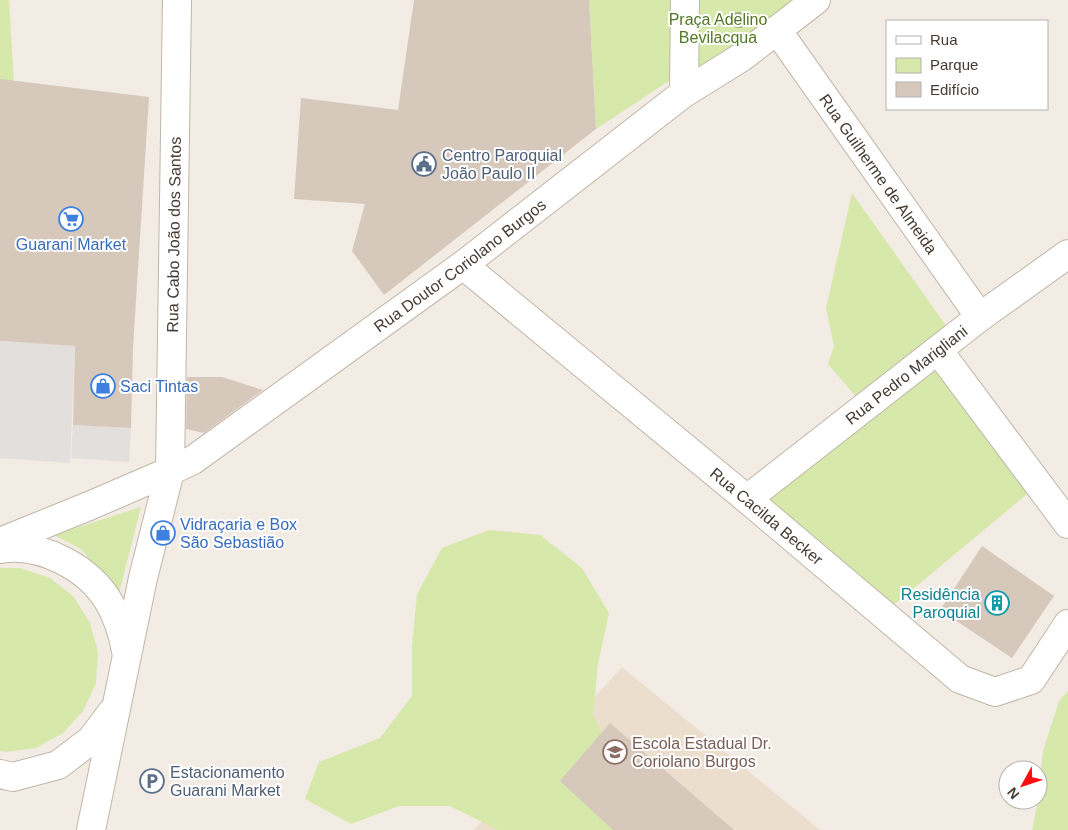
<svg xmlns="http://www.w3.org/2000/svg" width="1068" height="830" font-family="Helvetica,sans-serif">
<rect width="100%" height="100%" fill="#f2ece4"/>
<!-- education -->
<polygon fill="#ecdecd" points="622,667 820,830 474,830"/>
<!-- green -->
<g fill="#d6e9aa">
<polygon points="0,0 9,0 15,101 0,137"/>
<polygon points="589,0 671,0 672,79 596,129"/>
<polygon points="690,0 803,0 688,85"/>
<polygon points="852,193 954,337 938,350 1038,485 883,614 752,504 865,407 828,364 834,346 826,308"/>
<polygon points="141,507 119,593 81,549 54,535"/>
<polygon points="489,530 540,535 582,568 609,613 598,664 593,715 617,763 698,830 498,830 450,806 399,806 351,824 305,799 319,762 380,738 412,696 412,645 417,594 442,548"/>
<polygon points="0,568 20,568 50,578 74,597 90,623 98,652 96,683 83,711 63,733 36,748 6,752 0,751"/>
<polygon points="1068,691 1068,830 1032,830 1038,801 1043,751 1059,701"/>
</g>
<!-- parking -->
<g fill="#e3dfdc">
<polygon points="0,341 75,346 70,463 0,458"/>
<polygon points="73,425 131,428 129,462 71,458"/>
</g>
<!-- building -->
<g fill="#d7c8bc">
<polygon points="414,0 589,0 596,129 384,295 352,251 365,204 294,199 301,98 398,110"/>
<polygon points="0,79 149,97 133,347 131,428 73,425 75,346 0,341"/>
<polygon points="187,377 222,377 263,390 204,433 186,429"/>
<polygon points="982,546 1054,596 1012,658 940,610"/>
<polygon points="610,723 734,830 613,830 560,781"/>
</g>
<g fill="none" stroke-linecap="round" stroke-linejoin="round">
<!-- minor casing -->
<g stroke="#c1b5a9" stroke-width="30">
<g id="minor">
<path id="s1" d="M 777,30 L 980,317"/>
<polyline points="684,93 685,0"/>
<path id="s2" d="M 463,265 L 747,499 L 960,679 L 995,692 L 1031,680 L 1068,624"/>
<polyline points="938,350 1068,524"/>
<path id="s3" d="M 747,499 L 980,317 L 1068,254"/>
</g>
</g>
<!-- tertiary casing -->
<g stroke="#c1b5a9" stroke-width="30">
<g id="tertiary">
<path id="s4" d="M 0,542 L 89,506 L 170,471 L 193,460 L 463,265 L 684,93 L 742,57 L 816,0"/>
<path d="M 0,549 C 41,542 90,568 110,604 C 119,620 123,634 126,651"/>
<polyline points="0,774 13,777 58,765 91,740 112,712"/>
<path id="s5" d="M 91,830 L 143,578 L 170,471 L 177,0"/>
</g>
</g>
<!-- minor -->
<use href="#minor" stroke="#fff" stroke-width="28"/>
<!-- tertiary -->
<use href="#tertiary" stroke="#fff" stroke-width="28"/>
</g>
<!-- trees -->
<circle fill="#99ac7b" cx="739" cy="20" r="8"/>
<!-- icons -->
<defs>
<g id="civic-ring" transform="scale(1.25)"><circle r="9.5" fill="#fff" stroke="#5c6f8a" stroke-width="1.5"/><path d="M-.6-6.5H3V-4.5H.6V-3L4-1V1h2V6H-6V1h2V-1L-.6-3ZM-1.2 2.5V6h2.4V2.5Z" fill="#5c6f8a"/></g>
<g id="supermarket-ring" transform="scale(1.25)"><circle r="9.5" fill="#fff" stroke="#3f7fe0" stroke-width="1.5"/><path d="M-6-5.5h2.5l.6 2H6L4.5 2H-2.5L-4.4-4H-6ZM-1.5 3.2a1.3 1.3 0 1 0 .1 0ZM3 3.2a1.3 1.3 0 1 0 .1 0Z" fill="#3f7fe0"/></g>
<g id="shop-ring" transform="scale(1.25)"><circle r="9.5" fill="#fff" stroke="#3f7fe0" stroke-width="1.5"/><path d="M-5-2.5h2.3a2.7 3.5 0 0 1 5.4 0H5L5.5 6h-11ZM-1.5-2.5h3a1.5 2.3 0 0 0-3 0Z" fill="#3f7fe0"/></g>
<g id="building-ring" transform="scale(1.25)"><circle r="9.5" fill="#fff" stroke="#0f9aa8" stroke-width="1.5"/><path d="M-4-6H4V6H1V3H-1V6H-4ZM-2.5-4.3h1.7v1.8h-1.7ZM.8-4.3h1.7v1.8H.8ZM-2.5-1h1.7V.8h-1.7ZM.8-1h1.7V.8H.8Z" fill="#0f9aa8"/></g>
<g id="school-ring" transform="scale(1.25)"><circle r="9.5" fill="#fff" stroke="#8d6e63" stroke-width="1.5"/><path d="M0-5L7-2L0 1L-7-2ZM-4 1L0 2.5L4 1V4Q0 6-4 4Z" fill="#8d6e63"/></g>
<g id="parking-ring" transform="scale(1.25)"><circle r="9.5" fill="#fff" stroke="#5c6f8a" stroke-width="1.5"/><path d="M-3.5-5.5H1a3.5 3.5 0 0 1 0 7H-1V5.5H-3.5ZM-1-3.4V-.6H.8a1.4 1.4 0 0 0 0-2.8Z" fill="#5c6f8a"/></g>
</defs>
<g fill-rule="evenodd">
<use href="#civic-ring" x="424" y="164"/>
<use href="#supermarket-ring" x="71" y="219"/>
<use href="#shop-ring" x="103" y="386"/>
<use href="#shop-ring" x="163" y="533"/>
<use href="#building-ring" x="997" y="603"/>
<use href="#school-ring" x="615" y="752"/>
<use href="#parking-ring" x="152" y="781"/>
</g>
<g text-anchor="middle" stroke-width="4" stroke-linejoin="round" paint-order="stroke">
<!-- park labels -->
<g font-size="16" fill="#517825" stroke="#fff">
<text x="718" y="25">Praça Adelino<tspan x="718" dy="18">Bevilacqua</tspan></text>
</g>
<!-- service labels -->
<g font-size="16" fill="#4e5e75" stroke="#fff" text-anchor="start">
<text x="442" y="161">Centro Paroquial<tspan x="442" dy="18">João Paulo II</tspan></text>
<text x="170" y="778">Estacionamento<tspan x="170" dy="18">Guarani Market</tspan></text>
</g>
<!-- street labels -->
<g font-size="16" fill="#453b33" stroke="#fff">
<text dy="6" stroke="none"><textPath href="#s1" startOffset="176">Rua Guilherme de Almeida</textPath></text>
<text dy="6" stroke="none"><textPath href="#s5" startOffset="604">Rua Cabo João dos Santos</textPath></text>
<text dy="6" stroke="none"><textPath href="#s4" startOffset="540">Rua Doutor Coriolano Burgos</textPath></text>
<text dy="6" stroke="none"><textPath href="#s3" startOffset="202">Rua Pedro Marigliani</textPath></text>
<text dy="6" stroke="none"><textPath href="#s2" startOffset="394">Rua Cacilda Becker</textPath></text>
</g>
<!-- shop labels -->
<g font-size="16" fill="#366cbe" stroke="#fff" text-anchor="start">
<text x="71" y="250" text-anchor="middle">Guarani Market</text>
<text x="120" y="392">Saci Tintas</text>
<text x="180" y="530">Vidraçaria e Box<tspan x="180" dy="18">São Sebastião</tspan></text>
</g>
<!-- culture labels -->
<g font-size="16" fill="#0d838f" stroke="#fff" text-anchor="end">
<text x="980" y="600">Residência<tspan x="980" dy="18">Paroquial</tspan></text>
</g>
<!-- education labels -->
<g font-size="16" fill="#785e54" stroke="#fff" text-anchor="start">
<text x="632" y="749">Escola Estadual Dr.<tspan x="632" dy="18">Coriolano Burgos</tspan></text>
</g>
</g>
<!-- legend -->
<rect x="886" y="20" width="162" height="90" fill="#ffffff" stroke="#b5b1ad"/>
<rect x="896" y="36" width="25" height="8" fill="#ffffff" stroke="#b5b1ad"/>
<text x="930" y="45" font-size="15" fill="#453b33">Rua</text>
<rect x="896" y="58" width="25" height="15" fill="#d6e9aa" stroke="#b5b1ad"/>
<text x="930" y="70" font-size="15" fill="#453b33">Parque</text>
<rect x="896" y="82" width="25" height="15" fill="#d7c8bc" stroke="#b5b1ad"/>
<text x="930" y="95" font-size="15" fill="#453b33">Edifício</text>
<!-- north arrow -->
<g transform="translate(1023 785) rotate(230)"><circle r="24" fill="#ffffff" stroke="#b5b1ad"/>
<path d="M0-4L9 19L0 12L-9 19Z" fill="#ff0e10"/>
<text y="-8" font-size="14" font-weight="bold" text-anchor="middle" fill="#453b33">N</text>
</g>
</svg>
